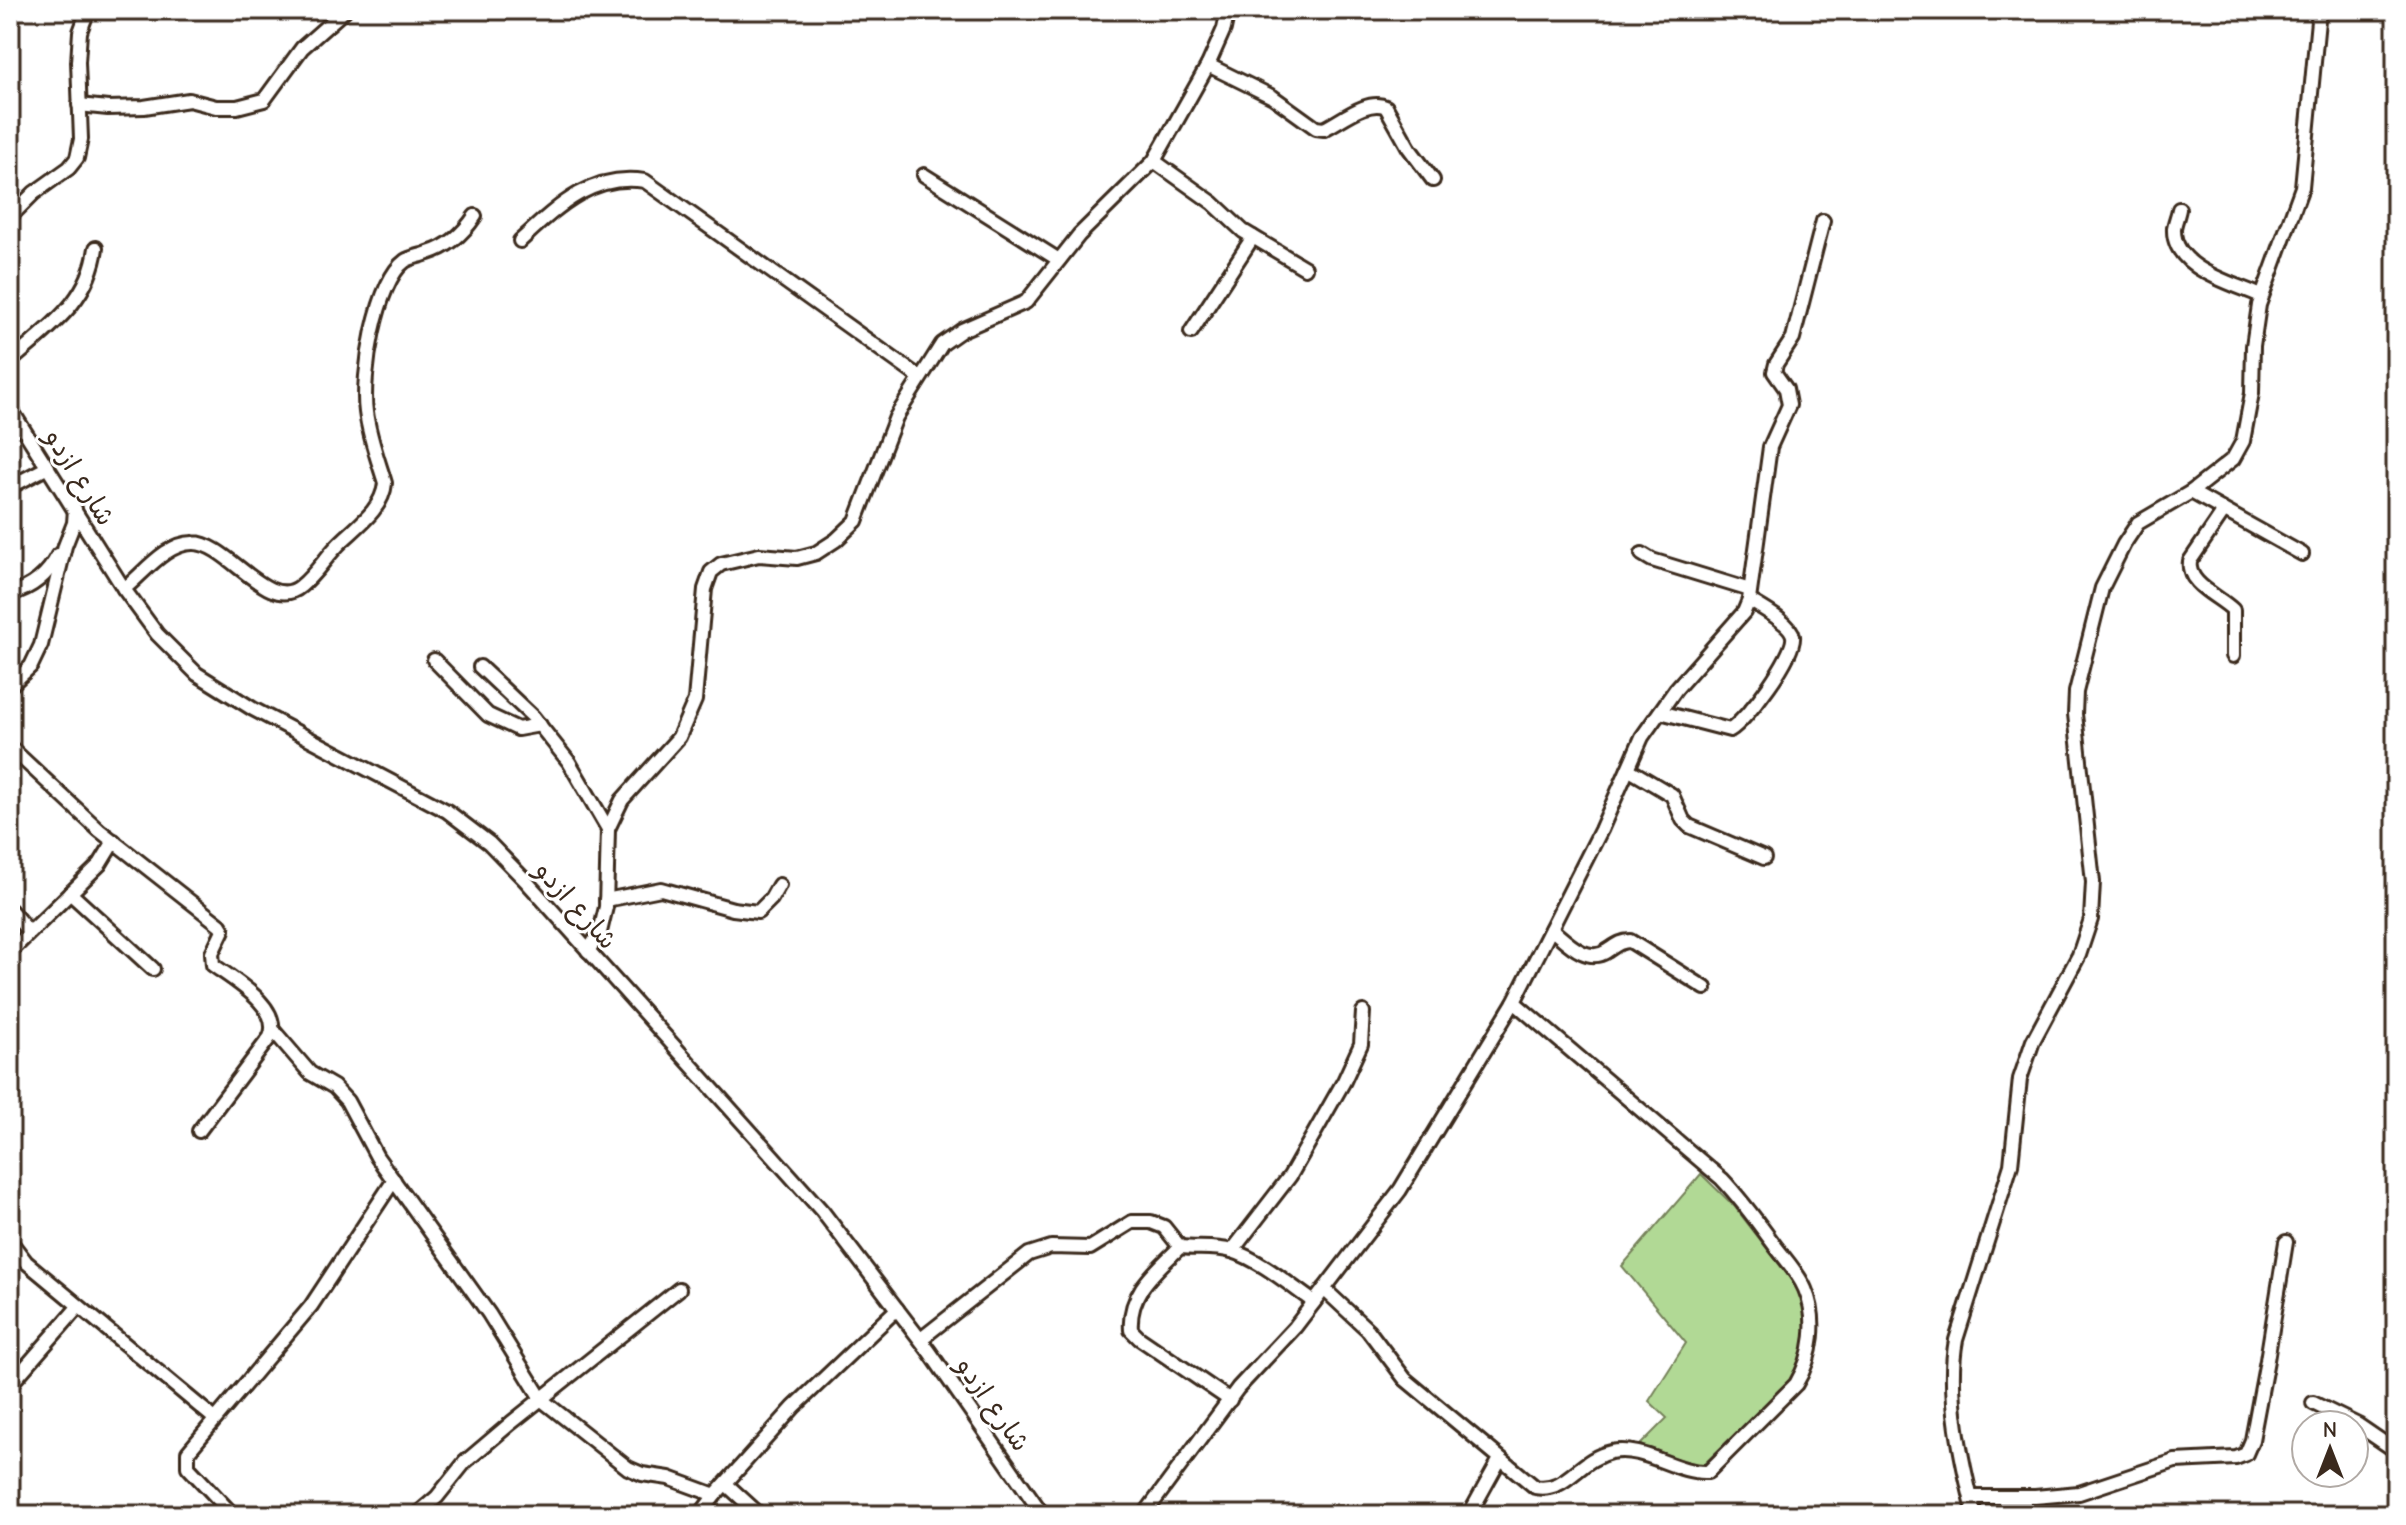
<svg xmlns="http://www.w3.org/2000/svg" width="2406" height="1525" font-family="'Comic Neue','Playpen Sans Arabic',sans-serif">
<rect width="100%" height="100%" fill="#fff"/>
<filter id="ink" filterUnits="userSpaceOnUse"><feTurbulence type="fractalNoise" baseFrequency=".0125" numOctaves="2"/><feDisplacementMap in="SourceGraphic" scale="16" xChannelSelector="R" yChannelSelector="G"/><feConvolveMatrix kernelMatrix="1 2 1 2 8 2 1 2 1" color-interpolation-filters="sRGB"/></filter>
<g filter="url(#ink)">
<!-- green -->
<polygon fill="#b1d995" stroke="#76825a" stroke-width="2" points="1701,1174 1734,1206 1800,1291 1806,1307 1806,1335 1797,1374 1702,1466 1639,1446 1667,1418 1649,1401 1686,1343 1622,1266"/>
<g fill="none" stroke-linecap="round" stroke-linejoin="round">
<!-- minor casing -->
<g stroke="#3b2a1e" stroke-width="18">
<g id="minor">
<path d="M 1208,65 L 1273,97 L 1316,128 L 1324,129 C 1341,121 1368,98 1386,107 L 1409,148 L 1433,180"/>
<polyline points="79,105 108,108 144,107 189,100 216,107 237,107 264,100 302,48 345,10"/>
<polyline points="1154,161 1213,203 1243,231 1305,268"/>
<polyline points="924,175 1059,260"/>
<path d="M 2179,209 C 2178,215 2175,222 2174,228 C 2172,269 2233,283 2261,296"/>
<polyline points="10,217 34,193 69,168 77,158 81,139 78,62 80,32 88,10"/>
<path d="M 520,241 C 556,208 592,172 645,181 L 919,377"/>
<polyline points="1191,332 1253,237"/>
<path d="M 10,362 C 48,328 89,302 96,248"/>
<polyline points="10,408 124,589 157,634 197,674 253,709 447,811 489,843 525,880 822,1211 929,1351 1043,1515"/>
<polyline points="10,487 48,467"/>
<polyline points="2191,492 2302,554"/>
<path d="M 2224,511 L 2190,561 C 2186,584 2219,596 2233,610 L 2233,656"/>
<polyline points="1642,554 1652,560 1750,590"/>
<path d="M 124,589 C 144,573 167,542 194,543 C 228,543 269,614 301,586 C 316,574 327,555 342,541 C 359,525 383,508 385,483 C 378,460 369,436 366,412 C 361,378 376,282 405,261 C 411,257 421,256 428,253 C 449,247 463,234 475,216"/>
<path d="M 10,594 C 32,588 48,575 58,555"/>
<polyline points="434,660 488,715 518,729 540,725"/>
<polyline points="480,667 533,717 569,762 608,829"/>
<polyline points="10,686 31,666 41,645 65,546 74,523 75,509"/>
<path d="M 1660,712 L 1730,730 C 1746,721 1796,654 1793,636 C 1791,623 1760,607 1749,600"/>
<path d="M 10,747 L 99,830 L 220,925 L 223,930 L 212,953 L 213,965 C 234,980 283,1008 270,1037 L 199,1131"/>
<polyline points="1628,769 1672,795 1683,820 1689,826 1764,858"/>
<polyline points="70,893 153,969"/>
<polyline points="606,900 661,889 733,909 758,912 771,899 779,885"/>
<polyline points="10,910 29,932"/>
<path d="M 1551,929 C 1566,941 1587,965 1607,951 C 1615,946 1620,941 1630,941 L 1705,988"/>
<polyline points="588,951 600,932 606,907 608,829 622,800 679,737 695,700 705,589 711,572 721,564 759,555 797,558 816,553 836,540 856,521 896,417 942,344 962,330 1026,302 1079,235 1154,161 1208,65 1224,29 1228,10"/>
<polyline points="10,952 100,864 114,841"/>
<polyline points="273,1030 310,1073 334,1087 347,1101 377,1157 489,1314 542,1400 628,1468 642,1474 669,1478 715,1495 794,1407 897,1309"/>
<polyline points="10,1241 26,1262 215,1419"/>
<polyline points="1232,1251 1290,1176 1344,1081 1361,1044 1363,1012"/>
<path d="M 1324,1289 L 1368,1330 L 1405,1379 L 1535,1487 C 1567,1493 1578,1459 1611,1452 C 1644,1445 1676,1474 1708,1472 L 1796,1384 C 1813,1356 1818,1319 1805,1289 C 1798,1272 1783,1257 1773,1243 C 1757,1221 1741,1199 1722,1179 L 1514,1002"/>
<polyline points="921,1339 1029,1254 1051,1247 1090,1248 1132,1222 1151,1222 1164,1227 1180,1247"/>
<polyline points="10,1385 78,1307"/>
<path d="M 1230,1400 L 1139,1338 L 1131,1330 C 1128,1292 1156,1271 1180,1247 C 1198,1249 1214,1246 1232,1251 C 1259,1259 1291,1286 1314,1302"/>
<polyline points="2313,1403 2358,1425 2396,1451"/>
<polyline points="726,1484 760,1515"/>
<polyline points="1971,1497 2035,1497 2079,1493 2175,1461 2236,1458 2246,1454 2252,1440 2267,1360 2286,1242"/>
<polyline points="233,1515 188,1467 188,1452 311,1306 394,1180"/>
<polyline points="416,1515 437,1497 465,1462 511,1423 679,1289"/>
<polyline points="700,1515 715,1495"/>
<polyline points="1144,1515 1238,1388 1295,1327 1400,1190 1514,1002 1601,830 1642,737 1676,689 1744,612 1749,600 1770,447 1789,405 1786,389 1774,372 1776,364 1793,338 1823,221"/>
<polyline points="1469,1515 1500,1459"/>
<path d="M 1975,1515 C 1962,1463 1946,1393 1956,1340 L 2011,1165 L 2020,1079 L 2033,1041 L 2079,955 L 2091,919 L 2093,882 L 2075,714 L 2076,692 L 2102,588 L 2124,544 L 2138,523 L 2191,492 L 2233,459 L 2243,441 L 2252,393 L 2253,346 L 2259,305 L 2302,187 L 2319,10"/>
</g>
</g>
<!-- minor -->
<use href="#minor" stroke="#fff" stroke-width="12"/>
</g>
</g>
<g text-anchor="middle" stroke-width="6" stroke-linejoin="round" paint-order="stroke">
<!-- street labels -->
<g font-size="26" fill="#3b2a1e" stroke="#fff">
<text transform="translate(80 477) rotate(58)" y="9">شارع ازدو</text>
<text transform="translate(576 905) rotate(48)" y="9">شارع ازدو</text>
<text transform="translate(993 1404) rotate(55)" y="9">شارع ازدو</text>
</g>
</g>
<!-- margin -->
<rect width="2406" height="1525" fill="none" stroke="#fff" stroke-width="40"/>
<rect x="20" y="20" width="2366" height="1485" fill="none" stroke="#3b2a1e" stroke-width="3" filter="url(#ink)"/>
<!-- north arrow -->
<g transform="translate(2330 1449)"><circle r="38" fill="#ffffff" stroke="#b1aaa5" stroke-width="2"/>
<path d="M0-6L14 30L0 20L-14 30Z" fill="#3b2a1e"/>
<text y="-12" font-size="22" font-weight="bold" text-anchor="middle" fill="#3b2a1e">N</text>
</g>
</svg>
